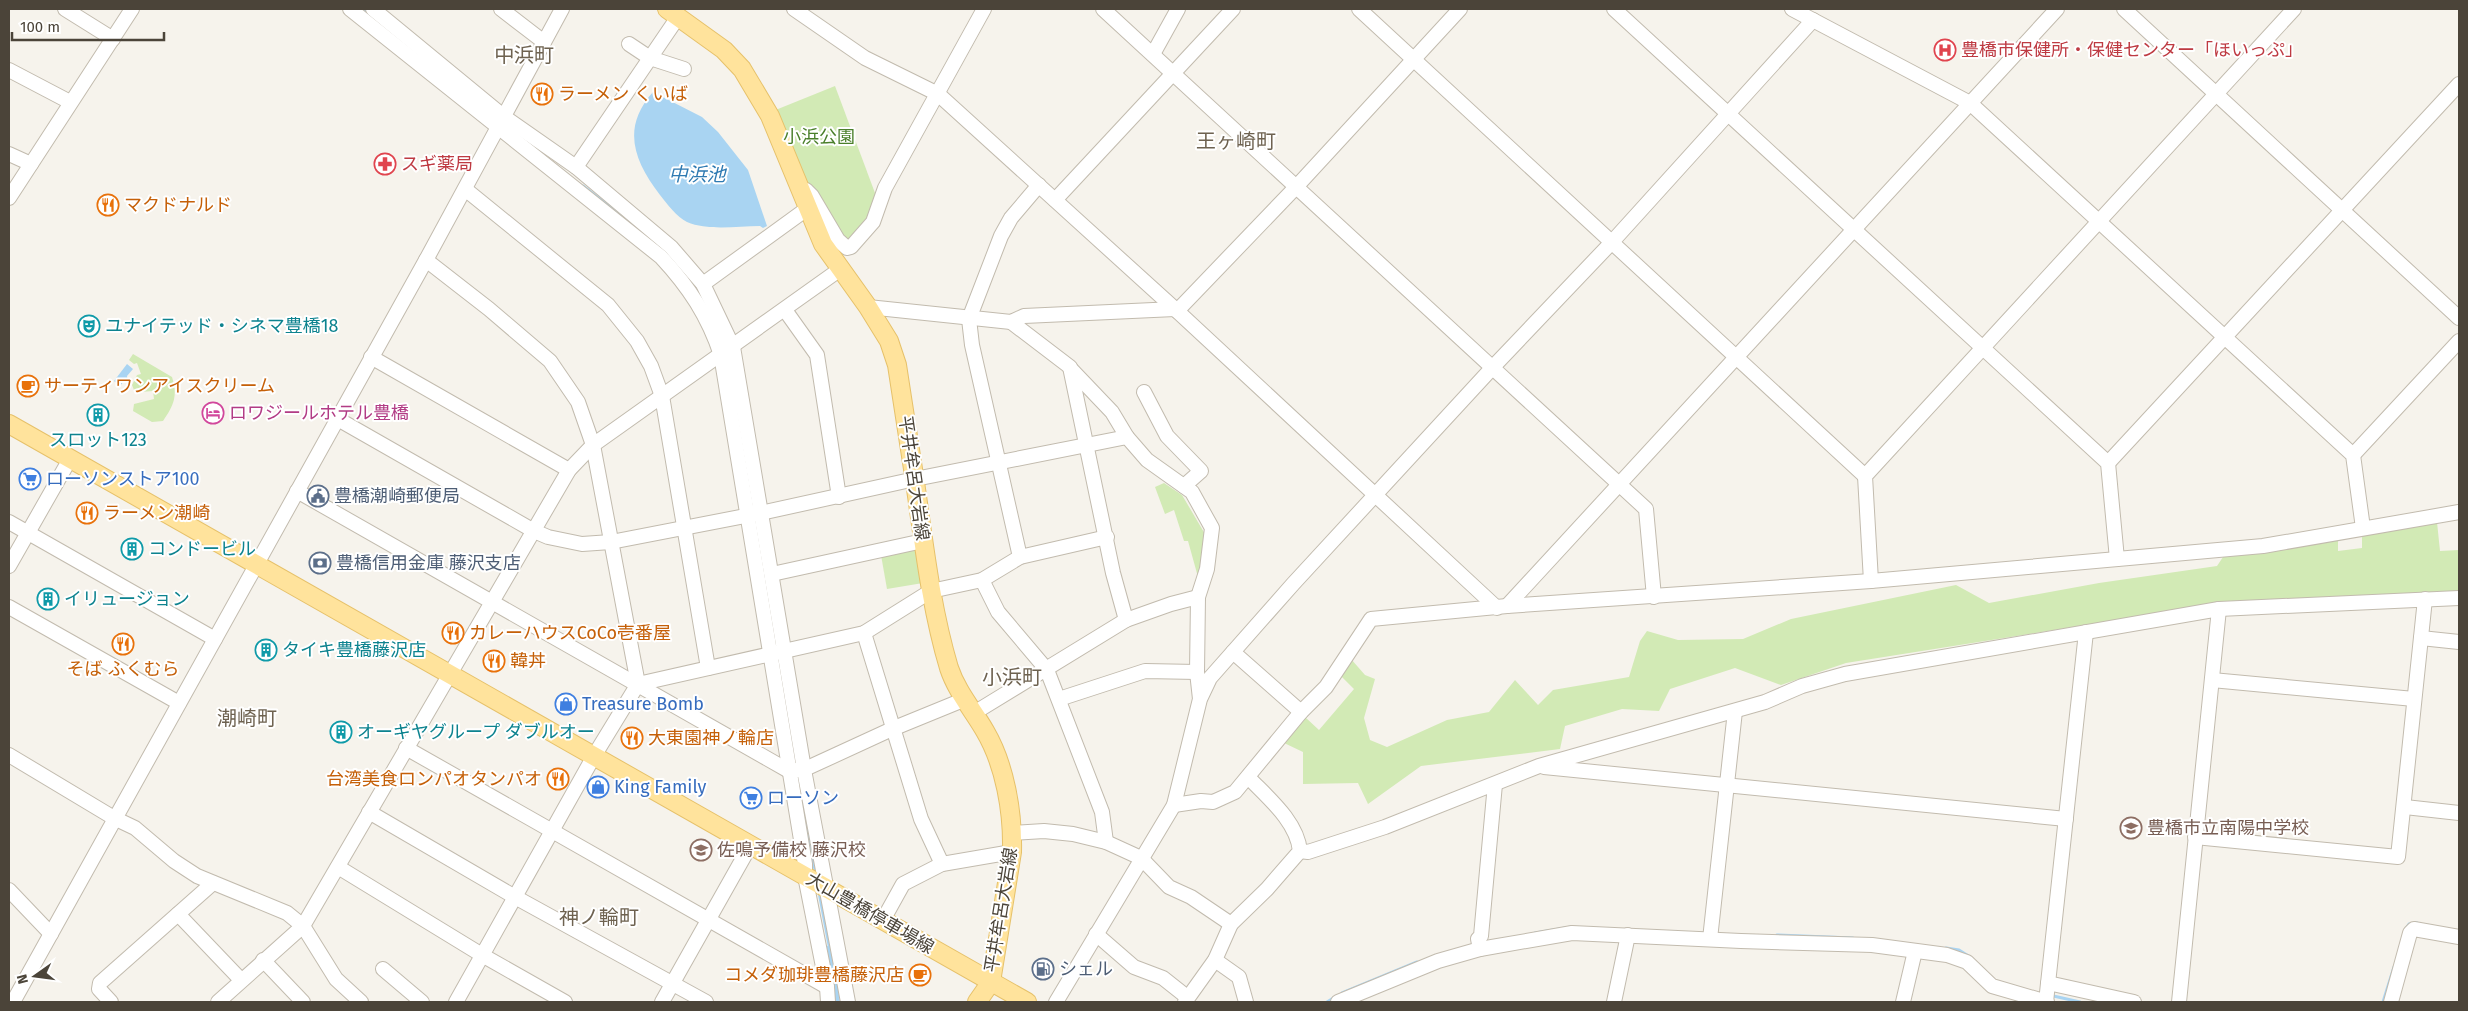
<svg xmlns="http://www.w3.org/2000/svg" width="2468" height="1011" font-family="'Fira Sans','Noto Sans JP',sans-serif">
<rect width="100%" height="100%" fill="#f6f3ec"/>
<!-- green -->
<g fill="#d2eab5">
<polygon points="835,86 878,201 871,222 850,245 813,195 773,111"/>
<path d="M 133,354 L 172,377 C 178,396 174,405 163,421 L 152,422 L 133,411 L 134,404 L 154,399 L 153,391 L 140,392 L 134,390 L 132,385 L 137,375 L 141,374 L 137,363 L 134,364 L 129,360 Z"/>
<polygon points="1164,483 1182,495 1205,534 1202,565 1198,577 1188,541 1184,541 1174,510 1165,514 1155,487"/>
<polygon points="2437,522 2440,551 2459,550 2459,591 2224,603 1846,663 1781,685 1735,668 1670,689 1659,711 1622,709 1565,726 1560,749 1421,766 1368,804 1358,783 1303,784 1303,752 1282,742 1305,717 1319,730 1354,689 1340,675 1351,659 1365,675 1375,679 1364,718 1370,740 1387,747 1447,720 1489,712 1515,680 1538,705 1553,690 1629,677 1640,641 1647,631 1678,640 1743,639 1791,619 1956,585 1989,603 2099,583 2217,566 2225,554 2338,535 2338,551 2362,548 2362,534"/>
<polygon points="917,549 923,583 887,589 881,555"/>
</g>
<!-- water -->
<g fill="#a9d4f2">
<path d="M 653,92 L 702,117 L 718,132 L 748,170 L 767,226 L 763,228 L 760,226 C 737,226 708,231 687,222 C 677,217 667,204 660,195 C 634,161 621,128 653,92 Z"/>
<polygon points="127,364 133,369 127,376 128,382 123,382 120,386 114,381"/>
<polygon points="832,945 840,1002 833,1002 824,947"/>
</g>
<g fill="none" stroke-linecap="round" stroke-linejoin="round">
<!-- stream -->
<g stroke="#a9d4f2" stroke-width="3">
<polyline points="362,9 369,14"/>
<polyline points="583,186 649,237"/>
<polyline points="769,601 777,649"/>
<polyline points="778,656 796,765"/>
<polyline points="798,774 816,876"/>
<polyline points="819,892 830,950"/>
<polyline points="2405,930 2409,924 2417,923"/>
<polyline points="1535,933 1571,927"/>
<polyline points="1777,935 1853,938"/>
<polyline points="1946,948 1959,950 1970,957"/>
<polyline points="1342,993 1417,962"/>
<polyline points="2049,995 2080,1002"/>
<polyline points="1327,1002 1335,997"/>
<polyline points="2383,1002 2394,967"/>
</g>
<!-- minor casing -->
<g stroke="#c2bbae" stroke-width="16">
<g id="minor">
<polyline points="65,9 113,39"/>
<path d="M 350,9 L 661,257 C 689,287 708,316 721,355 L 805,864 L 805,876 L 827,987 L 828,1002"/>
<polyline points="373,9 503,116 576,167 671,247 703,284 733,347 805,775 848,1002"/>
<polyline points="501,9 544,42"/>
<polyline points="794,9 865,58 938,94 1175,309 1497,608"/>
<polyline points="1103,9 1646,509 1654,597"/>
<polyline points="1359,9 1865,476"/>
<polyline points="1614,9 2108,463 2117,559"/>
<polyline points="1792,9 1970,103 2353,455 2363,528"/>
<polyline points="2124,9 2459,318"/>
<polyline points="629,44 650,58 684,69"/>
<polyline points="1153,54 1178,9"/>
<polyline points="9,70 70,102"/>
<polyline points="9,154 31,164"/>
<polyline points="576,167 678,17"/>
<polyline points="465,189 608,305 637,341 651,366 662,396 708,668"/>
<polyline points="802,190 806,190 812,196 838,240 847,248 851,247 873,222 885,188 984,9"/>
<polyline points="9,198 132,9"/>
<polyline points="1055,200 1233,9"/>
<polyline points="426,260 489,309 550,361 578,402 593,445 638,684 594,756 456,1002"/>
<polyline points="703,284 808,208"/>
<polyline points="868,307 1011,322 1024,316 1175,309"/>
<polyline points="785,310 817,355 839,497"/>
<polyline points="1177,311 1297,186 1460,9"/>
<polyline points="1011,322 1070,367 1113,573 1126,620"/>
<polyline points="371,357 569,470"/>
<polyline points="1070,368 1112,412 1127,437"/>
<polyline points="1144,392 1167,436 1201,471 1184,486"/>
<polyline points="336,418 534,531 548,537 582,544 611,542 761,513 915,479 1127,437 1147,460 1192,492 1212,528 1207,569 1198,597 1197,672 1200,699 1174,805 1056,1002"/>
<polyline points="2353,455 2459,341"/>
<polyline points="2108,463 2459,84"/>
<polyline points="297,491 789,771 805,769 892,729 963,700"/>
<polyline points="9,522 215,639"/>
<polyline points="1020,557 972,345 969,319 1001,236 1011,218 1039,185"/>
<polyline points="9,566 70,459"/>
<polyline points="772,574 923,541"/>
<polyline points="982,580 998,612 1047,670 1102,812 1106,842"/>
<polyline points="1871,581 1865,476 2294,9"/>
<polyline points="1507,606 2057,9"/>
<polyline points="9,607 179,703"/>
<polyline points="864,633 921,819 942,864"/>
<polyline points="2421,638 2459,642"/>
<polyline points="1233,652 1301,712"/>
<polyline points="2212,680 2414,699"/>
<polyline points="638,684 864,633 931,591 982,580 1020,557 1107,537"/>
<polyline points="1201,697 1210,678 1293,584 1493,367 1612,242 1813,20"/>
<polyline points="1059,699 1145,671 1197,672"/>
<polyline points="974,713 1126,620 1171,604 1198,597"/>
<polyline points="406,748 827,987"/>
<polyline points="9,755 114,818 135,828 174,861 197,876 287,913 303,926 336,979 361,1002"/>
<polyline points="1544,767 2066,819"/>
<polyline points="1174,805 1201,801 1213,802 1235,792 1301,712 1326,687 1371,619 1507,606 1871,581 2263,546 2459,512"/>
<polyline points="2405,807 2459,813"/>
<polyline points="369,812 515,897 706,1002"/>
<polyline points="1012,833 1044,831 1073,834 1106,842 1141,858 1169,887 1191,897 1231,924"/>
<polyline points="2195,837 2398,857 2425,599"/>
<polyline points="1300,851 1308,852 1385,827 1539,766 1765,702 1802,686 1845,674 2219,609 2459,598"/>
<polyline points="338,867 482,955 565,1002"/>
<polyline points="9,890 51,934"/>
<polyline points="178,914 241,980"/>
<polyline points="883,920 903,884 942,864 1012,852"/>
<polyline points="1096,934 1134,967 1163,978 1187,997"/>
<polyline points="1710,939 1735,711"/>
<polyline points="1480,949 1478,939 1481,936 1495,784"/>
<polyline points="263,960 303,1002"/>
<polyline points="1215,960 1239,977 1246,1002"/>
<polyline points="383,969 422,1002"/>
<polyline points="2048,983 2134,1002"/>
<polyline points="13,1002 426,260 562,9"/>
<polyline points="111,1002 99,989 100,983 213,883"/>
<polyline points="218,1002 303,926 569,470 593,445 839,270"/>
<polyline points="662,1002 750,846"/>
<path d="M 1185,1002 L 1215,960 L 1231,924 L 1267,889 L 1300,851 C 1297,821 1267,797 1248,777"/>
<polyline points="1338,1002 1438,961 1480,949 1572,933 1741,941 1872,945 1947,955 1967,962 1992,986 2047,1002"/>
<polyline points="1614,1002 1628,935"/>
<polyline points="1903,1002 1915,951"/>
<polyline points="2046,1002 2086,632"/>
<polyline points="2179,1002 2219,609"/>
<polyline points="2391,1002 2410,933 2414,929 2459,937"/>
</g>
</g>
<!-- major casing -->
<g stroke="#e6c16a" stroke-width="20">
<g id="major">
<path d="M 667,9 L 724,50 L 742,69 L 770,116 L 823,244 L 868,307 L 889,341 L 897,365 C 903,404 909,443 915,482 C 924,544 931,608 949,668 C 957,692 973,710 985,731 C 1005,765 1013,812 1012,852 L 991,982 L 977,1002"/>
<polyline points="9,424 1027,1002"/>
</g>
</g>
<!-- minor -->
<use href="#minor" stroke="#fff" stroke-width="14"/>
<!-- major -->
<use href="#major" stroke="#ffe39c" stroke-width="18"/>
</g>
<!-- icons -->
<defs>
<g id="hospital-ring" transform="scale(1.125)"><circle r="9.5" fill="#fff" stroke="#e0444e" stroke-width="1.5"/><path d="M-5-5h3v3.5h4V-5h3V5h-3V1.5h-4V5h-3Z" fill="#e0444e"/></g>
<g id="restaurant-ring" transform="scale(1.125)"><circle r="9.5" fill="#fff" stroke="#e8710a" stroke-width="1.5"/><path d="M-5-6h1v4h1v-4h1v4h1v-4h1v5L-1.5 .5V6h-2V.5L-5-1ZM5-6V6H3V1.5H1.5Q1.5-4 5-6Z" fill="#e8710a"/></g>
<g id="pharmacy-ring" transform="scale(1.125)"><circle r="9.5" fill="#fff" stroke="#e0444e" stroke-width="1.5"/><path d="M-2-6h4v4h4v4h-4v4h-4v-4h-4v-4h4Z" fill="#e0444e"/></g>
<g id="theatre-ring" transform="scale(1.125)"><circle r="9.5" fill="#fff" stroke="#0f9aa8" stroke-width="1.5"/><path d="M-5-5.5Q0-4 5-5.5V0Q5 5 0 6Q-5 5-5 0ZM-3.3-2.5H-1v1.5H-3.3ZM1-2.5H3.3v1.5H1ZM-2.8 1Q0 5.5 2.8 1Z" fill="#0f9aa8"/></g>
<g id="cafe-ring" transform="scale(1.125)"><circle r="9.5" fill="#fff" stroke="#e8710a" stroke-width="1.5"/><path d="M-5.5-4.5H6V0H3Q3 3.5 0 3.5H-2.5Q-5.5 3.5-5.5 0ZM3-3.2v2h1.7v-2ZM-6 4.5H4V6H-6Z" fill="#e8710a"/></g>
<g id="hotel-ring" transform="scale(1.125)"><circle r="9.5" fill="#fff" stroke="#d1479c" stroke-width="1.5"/><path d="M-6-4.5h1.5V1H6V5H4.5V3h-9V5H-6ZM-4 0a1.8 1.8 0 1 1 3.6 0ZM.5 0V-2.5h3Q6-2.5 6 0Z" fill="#d1479c"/></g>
<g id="building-ring" transform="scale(1.125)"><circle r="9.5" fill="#fff" stroke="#0f9aa8" stroke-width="1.5"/><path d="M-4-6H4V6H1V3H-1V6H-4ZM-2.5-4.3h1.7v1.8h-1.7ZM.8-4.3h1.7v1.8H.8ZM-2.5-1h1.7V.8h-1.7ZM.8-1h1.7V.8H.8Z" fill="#0f9aa8"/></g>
<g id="supermarket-ring" transform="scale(1.125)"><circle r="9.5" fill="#fff" stroke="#3f7fe0" stroke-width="1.5"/><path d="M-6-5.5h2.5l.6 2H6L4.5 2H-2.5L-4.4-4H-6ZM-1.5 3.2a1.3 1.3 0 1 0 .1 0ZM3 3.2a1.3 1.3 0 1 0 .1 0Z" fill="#3f7fe0"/></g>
<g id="civic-ring" transform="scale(1.125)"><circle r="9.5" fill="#fff" stroke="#5c6f8a" stroke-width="1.5"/><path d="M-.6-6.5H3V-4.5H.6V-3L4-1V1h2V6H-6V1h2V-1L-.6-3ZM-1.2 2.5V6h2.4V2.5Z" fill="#5c6f8a"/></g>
<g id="bank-ring" transform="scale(1.125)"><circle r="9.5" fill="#fff" stroke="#5c6f8a" stroke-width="1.5"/><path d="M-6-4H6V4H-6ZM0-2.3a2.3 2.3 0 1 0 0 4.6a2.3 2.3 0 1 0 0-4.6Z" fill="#5c6f8a"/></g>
<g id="shop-ring" transform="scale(1.125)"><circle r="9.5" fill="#fff" stroke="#3f7fe0" stroke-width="1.5"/><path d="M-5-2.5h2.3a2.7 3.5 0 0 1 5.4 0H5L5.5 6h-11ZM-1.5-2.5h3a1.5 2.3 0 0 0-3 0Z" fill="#3f7fe0"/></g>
<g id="school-ring" transform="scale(1.125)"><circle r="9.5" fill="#fff" stroke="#8d6e63" stroke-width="1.5"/><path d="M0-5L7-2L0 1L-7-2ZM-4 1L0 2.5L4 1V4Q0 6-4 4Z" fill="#8d6e63"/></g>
<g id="fuel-ring" transform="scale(1.125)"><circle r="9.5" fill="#fff" stroke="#5c6f8a" stroke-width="1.5"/><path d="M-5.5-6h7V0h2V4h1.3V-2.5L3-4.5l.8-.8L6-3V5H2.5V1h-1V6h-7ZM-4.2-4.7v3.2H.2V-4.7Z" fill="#5c6f8a"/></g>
</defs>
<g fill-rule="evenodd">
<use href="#hospital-ring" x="1945" y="50"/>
<use href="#restaurant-ring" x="542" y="94"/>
<use href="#pharmacy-ring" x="385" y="164"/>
<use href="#restaurant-ring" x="108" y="205"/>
<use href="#theatre-ring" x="89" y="326"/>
<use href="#cafe-ring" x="28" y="386"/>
<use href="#hotel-ring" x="213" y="413"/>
<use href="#building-ring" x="98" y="415"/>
<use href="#supermarket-ring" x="30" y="479"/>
<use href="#civic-ring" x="318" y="496"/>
<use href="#restaurant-ring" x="87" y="513"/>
<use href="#building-ring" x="132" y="549"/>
<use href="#bank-ring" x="320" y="563"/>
<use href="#building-ring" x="48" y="599"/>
<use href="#restaurant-ring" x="453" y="633"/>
<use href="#restaurant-ring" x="123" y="644"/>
<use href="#building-ring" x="266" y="650"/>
<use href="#restaurant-ring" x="494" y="661"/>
<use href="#shop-ring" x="566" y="704"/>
<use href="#building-ring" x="341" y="732"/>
<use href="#restaurant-ring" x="632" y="738"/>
<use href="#restaurant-ring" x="558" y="779"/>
<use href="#shop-ring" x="598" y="787"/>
<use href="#supermarket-ring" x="751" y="798"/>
<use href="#school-ring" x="2131" y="828"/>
<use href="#school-ring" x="701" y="850"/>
<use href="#fuel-ring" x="1043" y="969"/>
<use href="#cafe-ring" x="920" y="975"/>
</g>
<g text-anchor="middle" stroke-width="4" stroke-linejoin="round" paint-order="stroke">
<!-- health labels -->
<g font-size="18" fill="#be3a42" stroke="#fff" text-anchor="start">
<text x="1961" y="56">豊橋市保健所・保健センター「ほいっぷ」</text>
<text x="401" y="170">スギ薬局</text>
</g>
<!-- food labels -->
<g font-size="18" fill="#c56008" stroke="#fff" text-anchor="start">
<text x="558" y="100">ラーメン くいば</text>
<text x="124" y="211">マクドナルド</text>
<text x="44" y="392">サーティワンアイスクリーム</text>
<text x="103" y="519">ラーメン潮崎</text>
<text x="469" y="639">カレーハウスCoCo壱番屋</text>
<text x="510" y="667">韓丼</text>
<text x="123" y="675" text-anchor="middle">そば ふくむら</text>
<text x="648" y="744">大東園神ノ輪店</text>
<text x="542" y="785" text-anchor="end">台湾美食ロンパオタンパオ</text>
<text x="904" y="981" text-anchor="end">コメダ珈琲豊橋藤沢店</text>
</g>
<!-- park labels -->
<g font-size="18" fill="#4a7f2a" stroke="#fff">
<text x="819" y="143">小浜公園</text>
</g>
<!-- culture labels -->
<g font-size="18" fill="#0d838f" stroke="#fff" text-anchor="start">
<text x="105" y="332">ユナイテッド・シネマ豊橋18</text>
<text x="98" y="446" text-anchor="middle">スロット123</text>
<text x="148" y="555">コンドービル</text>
<text x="64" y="605">イリュージョン</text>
<text x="282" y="656">タイキ豊橋藤沢店</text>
<text x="357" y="738">オーギヤグループ ダブルオー</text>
</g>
<!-- hotel labels -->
<g font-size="18" fill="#b23c85" stroke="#fff" text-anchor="start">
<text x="229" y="419">ロワジールホテル豊橋</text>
</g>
<!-- street labels -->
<g font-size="18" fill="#4b4439" stroke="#fff">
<text transform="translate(914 478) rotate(82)" y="6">平井牟呂大岩線</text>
<text transform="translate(1001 910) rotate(-81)" y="6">平井牟呂大岩線</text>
<text transform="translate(870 913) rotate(30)" y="6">大山豊橋停車場線</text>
</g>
<!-- shop labels -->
<g font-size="18" fill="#366cbe" stroke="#fff" text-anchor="start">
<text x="46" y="485">ローソンストア100</text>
<text x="582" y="710">Treasure Bomb</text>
<text x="614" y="793">King Family</text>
<text x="767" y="804">ローソン</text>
</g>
<!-- service labels -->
<g font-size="18" fill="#4e5e75" stroke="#fff" text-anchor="start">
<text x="334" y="502">豊橋潮崎郵便局</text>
<text x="336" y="569">豊橋信用金庫 藤沢支店</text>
<text x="1059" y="975">シェル</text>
</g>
<!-- education labels -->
<g font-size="18" fill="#785e54" stroke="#fff" text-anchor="start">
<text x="2147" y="834">豊橋市立南陽中学校</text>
<text x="717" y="856">佐鳴予備校 藤沢校</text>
</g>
<!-- water labels -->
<g font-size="19" font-style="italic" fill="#2e7ab2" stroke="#fff">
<text x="697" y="181">中浜池</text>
</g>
<!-- quarter labels -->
<g font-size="20" fill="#6e6250" stroke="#fff">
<text x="524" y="62">中浜町</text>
<text x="1236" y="148">王ヶ崎町</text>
<text x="1012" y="684">小浜町</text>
<text x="247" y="725">潮崎町</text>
<text x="599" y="924">神ノ輪町</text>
</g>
</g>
<!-- border -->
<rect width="2468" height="1011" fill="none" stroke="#4b4439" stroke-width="20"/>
<!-- north arrow -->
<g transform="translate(35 976) rotate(256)" stroke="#ffffff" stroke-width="4" paint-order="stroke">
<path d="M0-4L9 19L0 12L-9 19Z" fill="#4b4439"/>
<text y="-8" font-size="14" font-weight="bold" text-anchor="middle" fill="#4b4439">N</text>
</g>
<!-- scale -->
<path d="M12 32v8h152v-8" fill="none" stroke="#4b4439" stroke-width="2.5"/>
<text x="20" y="32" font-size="15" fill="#4b4439" stroke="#ffffff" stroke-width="4" paint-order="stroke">100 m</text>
</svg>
